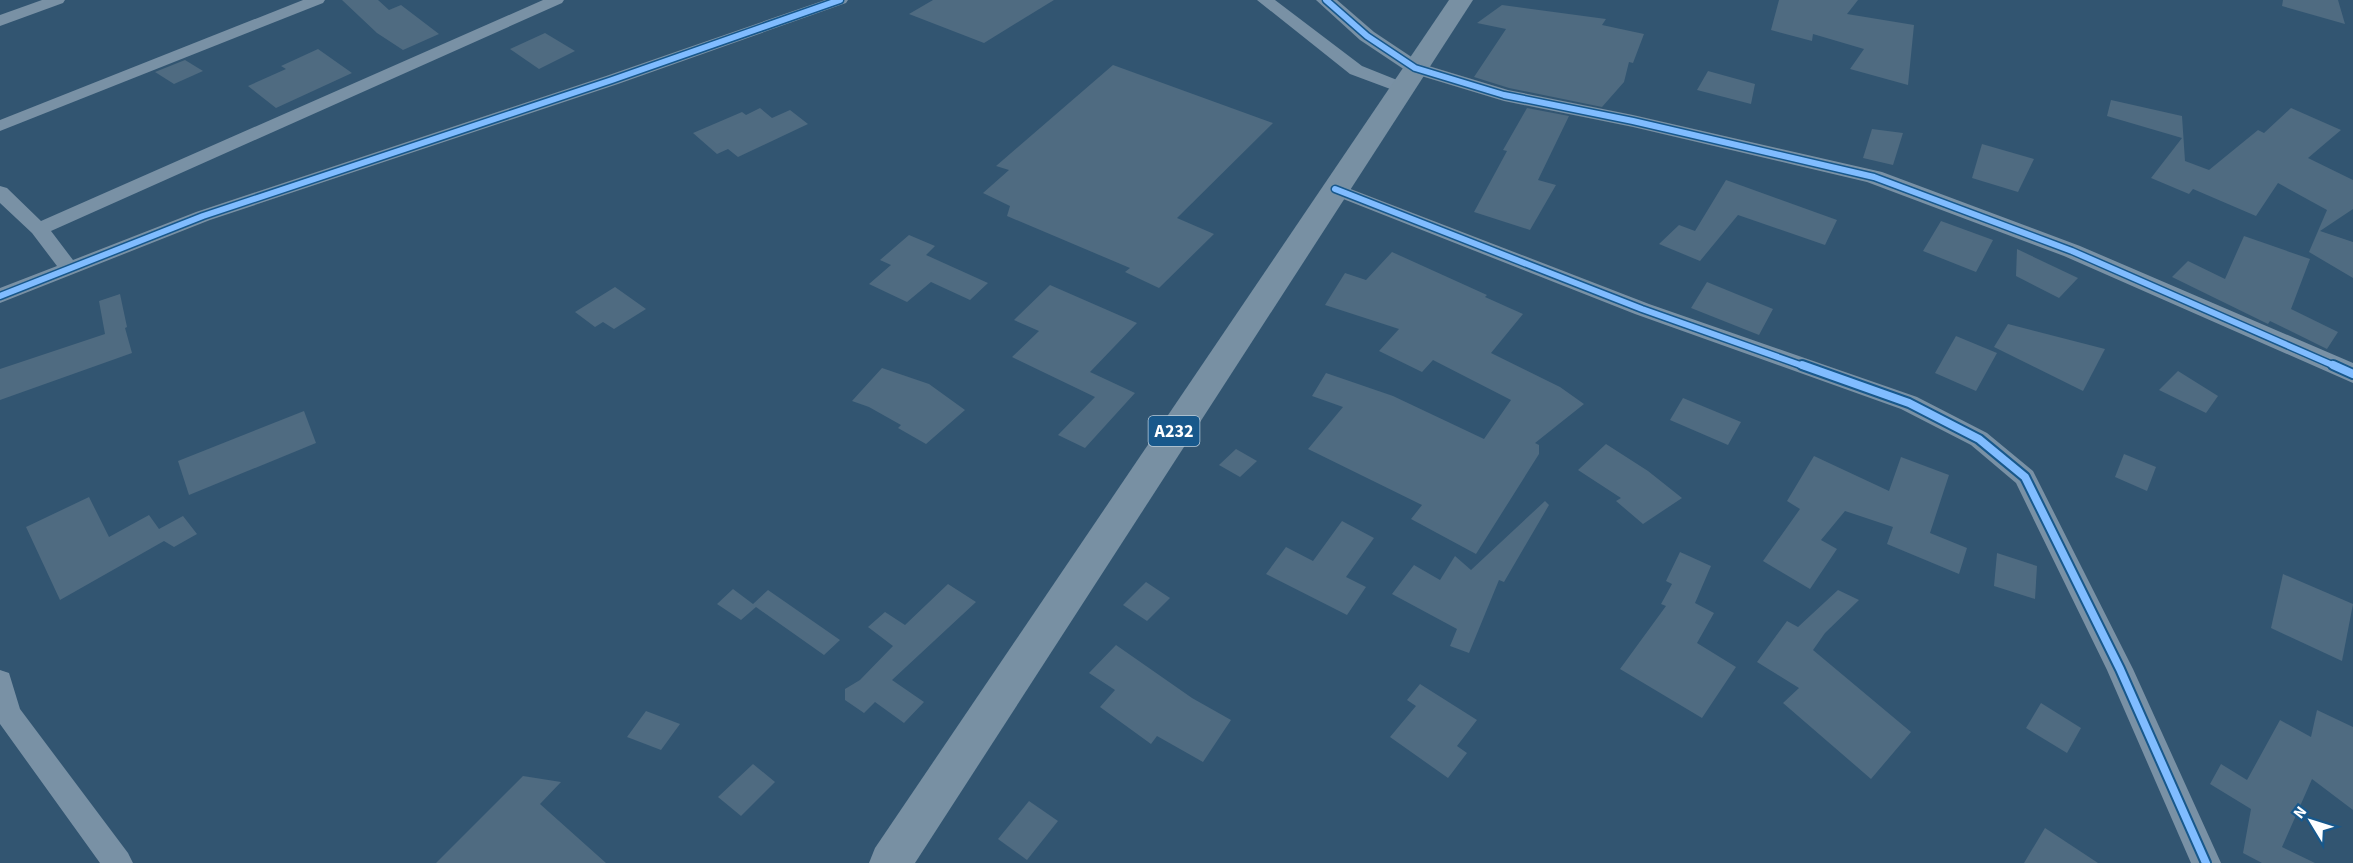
<svg xmlns="http://www.w3.org/2000/svg" width="2353" height="863" font-family="'Source Sans 3',sans-serif">
<rect width="100%" height="100%" fill="#325571"/>
<!-- building -->
<g fill="#4f6b81">
<polygon points="342,0 378,0 389,10 401,5 439,34 403,50 377,33"/>
<polygon points="933,0 1054,0 984,43 909,14"/>
<polygon points="1779,0 1858,0 1847,14 1914,25 1908,85 1850,69 1864,49 1813,34 1812,41 1771,30"/>
<polygon points="2283,0 2338,0 2345,24 2282,6"/>
<polygon points="1502,5 1606,19 1602,25 1644,34 1633,63 1629,62 1624,82 1602,107 1509,88 1474,77 1506,29 1477,23"/>
<polygon points="545,33 575,51 539,69 510,49"/>
<polygon points="318,49 352,73 276,108 248,86 286,69 281,66"/>
<polygon points="185,60 203,71 174,84 155,72"/>
<polygon points="1113,65 1273,123 1177,218 1214,234 1159,288 1125,272 1130,268 1007,216 1010,206 983,193 1009,170 996,166"/>
<polygon points="1708,71 1755,84 1751,104 1697,90"/>
<polygon points="2111,100 2182,116 2185,161 2209,170 2258,130 2264,133 2291,108 2341,130 2308,158 2353,180 2353,209 2320,231 2353,242 2353,278 2309,252 2327,210 2278,183 2256,216 2193,189 2189,194 2151,178 2182,138 2107,116"/>
<polygon points="760,108 772,118 790,110 808,124 738,157 728,149 717,154 693,133 742,112 746,115"/>
<polygon points="1527,108 1569,116 1538,180 1556,185 1530,230 1474,212 1507,151 1503,150"/>
<polygon points="1872,129 1903,133 1893,165 1863,158"/>
<polygon points="1982,144 2034,159 2018,192 1972,178"/>
<polygon points="1726,180 1837,220 1825,245 1738,215 1700,261 1659,244 1679,225 1695,231"/>
<polygon points="1941,221 1993,240 1976,272 1923,251"/>
<polygon points="909,235 935,246 926,255 988,283 970,300 931,282 907,302 869,284 891,265 880,260"/>
<polygon points="2244,236 2310,259 2291,309 2338,332 2327,349 2270,321 2268,324 2266,323 2172,277 2188,261 2225,279"/>
<polygon points="2017,249 2078,278 2059,298 2016,276"/>
<polygon points="1392,252 1487,295 1485,297 1523,314 1491,353 1560,387 1584,404 1535,443 1539,445 1539,454 1476,554 1411,519 1422,505 1308,449 1343,407 1312,396 1326,373 1393,396 1484,439 1511,400 1433,360 1422,372 1379,351 1399,329 1325,305 1345,273 1366,280"/>
<polygon points="1707,282 1773,309 1759,335 1691,308"/>
<polygon points="1050,285 1137,323 1090,372 1135,393 1085,448 1058,435 1095,397 1012,357 1039,331 1014,320"/>
<polygon points="615,287 646,309 614,329 603,322 595,327 575,312"/>
<polygon points="120,294 127,327 125,328 132,353 0,400 0,369 105,334 99,301"/>
<polygon points="2008,324 2105,349 2083,391 1994,347"/>
<polygon points="1956,336 1997,353 1976,391 1935,373"/>
<polygon points="882,368 929,384 965,410 926,444 898,428 901,425 869,407 852,401"/>
<polygon points="2178,371 2218,396 2206,413 2159,390"/>
<polygon points="1683,398 1741,422 1728,445 1670,420"/>
<polygon points="304,411 316,443 189,495 178,461"/>
<polygon points="1606,444 1648,471 1682,498 1643,524 1616,501 1621,498 1578,470"/>
<polygon points="1236,449 1257,461 1240,477 1219,465"/>
<polygon points="2124,454 2156,467 2147,491 2115,477"/>
<polygon points="1814,456 1889,491 1901,457 1949,475 1930,533 1967,548 1959,574 1887,544 1893,527 1845,511 1821,540 1837,549 1810,589 1763,561 1800,509 1787,501"/>
<polygon points="89,497 109,537 149,515 159,529 183,516 197,534 174,547 164,541 60,600 26,527"/>
<polygon points="1545,501 1549,505 1504,582 1499,580 1469,653 1450,646 1457,629 1392,594 1414,565 1440,580 1455,556 1471,570"/>
<polygon points="1342,521 1374,538 1346,577 1366,587 1347,615 1266,574 1286,547 1313,561"/>
<polygon points="1680,552 1711,566 1695,603 1714,613 1697,643 1736,667 1702,718 1620,669 1666,606 1661,604 1672,584 1666,581"/>
<polygon points="1997,553 2037,566 2035,599 1994,586"/>
<polygon points="2283,574 2353,604 2342,661 2271,628"/>
<polygon points="1146,582 1170,598 1147,621 1123,605"/>
<polygon points="948,584 976,602 892,680 924,702 904,723 875,702 864,713 845,700 845,689 860,680 893,646 868,627 885,612 905,625"/>
<polygon points="733,589 753,604 768,590 840,640 824,655 756,607 741,620 717,604"/>
<polygon points="1838,590 1859,600 1825,633 1813,650 1911,732 1871,779 1783,703 1799,688 1757,662 1787,621 1798,627"/>
<polygon points="1116,645 1192,698 1231,720 1203,762 1157,736 1151,744 1100,707 1115,690 1089,673"/>
<polygon points="1420,684 1477,720 1457,746 1467,753 1448,778 1390,737 1416,706 1407,700"/>
<polygon points="2041,703 2081,728 2067,753 2026,728"/>
<polygon points="2317,710 2353,727 2353,810 2312,779 2282,847 2315,863 2262,863 2243,853 2251,809 2210,784 2221,764 2247,780 2280,720 2311,737"/>
<polygon points="646,711 680,724 661,750 627,737"/>
<polygon points="753,764 775,782 741,816 718,797"/>
<polygon points="523,776 561,782 540,804 606,863 436,863"/>
<polygon points="1029,801 1058,821 1027,860 998,839"/>
<polygon points="2045,828 2098,863 2024,863"/>
</g>
<g fill="none" stroke-linecap="round" stroke-linejoin="round">
<!-- minor -->
<g fill="#7991a5" fill-rule="evenodd">
<polygon points="42,0 65,0 63,3 0,26 0,15"/>
<polygon points="303,0 325,0 323,3 0,131 0,120"/>
<polygon points="543,0 564,0 562,3 51,231 73,260 196,212 606,76 825,0 848,0 846,3 618,84 210,220 0,303 0,288 57,266 32,233 0,203 0,186 7,188 41,221"/>
<polygon points="1257,0 1275,0 1362,66 1407,84 1410,88 1407,92 1401,93 1350,74"/>
<polygon points="1335,183 1649,304 1917,397 1987,433 2033,471 2133,669 2221,863 2191,863 2107,670 2016,483 1971,445 1901,409 1635,314 1328,193 1326,189 1328,185"/>
<polygon points="0,670 9,673 20,709 128,853 133,863 100,863 0,724"/>
</g>
<!-- tertiary -->
<polygon fill="#7991a5" fill-rule="evenodd" points="1316,0 1337,0 1374,32 1422,64 1508,90 1633,115 1882,172 2080,246 2353,363 2353,383 2064,256 1867,182 1633,127 1504,101 1408,72 1360,40"/>
<!-- primary -->
<polygon fill="#7890a3" fill-rule="evenodd" points="1449,0 1473,0 915,863 869,863 875,848"/>
<!-- cycleway-far1 casing -->
<g stroke="#18588b" stroke-width="9">
<g id="cycleway-far1">
<polyline points="1326,0 1367,36 1415,68 1504,95 1633,121 1874,177 2072,251 2337,367"/>
<polyline points="1335,189 1642,309 1806,367"/>
<polyline points="0,296 203,216 612,80 840,0"/>
</g>
</g>
<!-- cycleway casing -->
<g stroke="#18588b" stroke-width="12">
<g id="cycleway">
<polyline points="1802,365 1909,403 1979,439 2025,477 2120,669 2206,863"/>
<polyline points="2333,365 2353,374"/>
</g>
</g>
<!-- cycleway-far1 -->
<use href="#cycleway-far1" stroke="#80bcff" stroke-width="6"/>
<!-- cycleway -->
<use href="#cycleway" stroke="#80bcff" stroke-width="8"/>
</g>
<g text-anchor="middle" stroke-width="4.5" stroke-linejoin="round" paint-order="stroke">
<!-- shield labels -->
<rect fill="#18588b" stroke="#bacddc" stroke-width="1.5" x="1148.5" y="416" width="51" height="30" rx="4.5"/>
<g font-size="18" font-weight="bold" fill="#fff">
<text x="1174" y="437">A232</text>
</g>
</g>
<!-- north arrow -->
<g transform="translate(2311 821) rotate(308)" stroke="#18588b" stroke-width="4.5" paint-order="stroke">
<path d="M0-4.5L10 22L0 15L-10 22Z" fill="#ffffff"/>
<text y="-9" font-size="16" font-weight="bold" text-anchor="middle" fill="#ffffff">N</text>
</g>
</svg>
